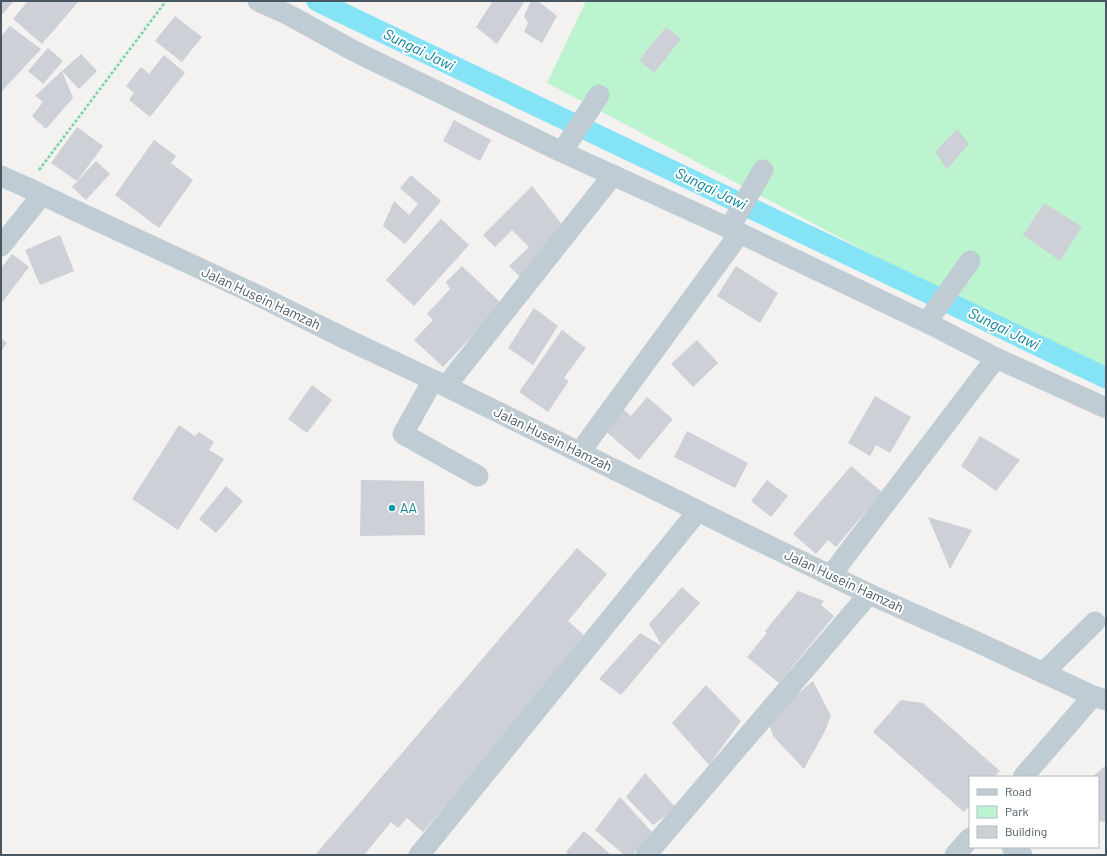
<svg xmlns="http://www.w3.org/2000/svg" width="1107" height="856" font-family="Barlow,sans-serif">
<rect width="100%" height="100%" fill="#f4f1f1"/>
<!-- green -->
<polygon fill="#bcf4cf" points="586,1 1106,1 1106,378 547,83"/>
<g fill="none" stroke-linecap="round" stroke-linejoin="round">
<!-- canal -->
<polyline stroke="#85e3f6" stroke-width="21" points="317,1 1106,378"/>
</g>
<!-- building -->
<g fill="#cdd0d6">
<polygon points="1,1 11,1 13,2 1,16"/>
<polygon points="28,1 79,1 42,44 13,19"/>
<polygon points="493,1 525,1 497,44 476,27"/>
<polygon points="531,1 538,1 557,16 542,43 524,32 528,23 524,16"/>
<polygon points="175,16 202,37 182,62 155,41"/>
<polygon points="10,26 41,49 1,92 1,36"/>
<polygon points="666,27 681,39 654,73 639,60"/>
<polygon points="48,48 63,61 43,84 28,71"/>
<polygon points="81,54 97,71 79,89 62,71"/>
<polygon points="164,55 185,73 150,117 129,100 134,93 126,86 141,67 149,74"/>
<polygon points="62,71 73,98 46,129 32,116 43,102 35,96"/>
<polygon points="454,120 491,140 480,161 443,141"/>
<polygon points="77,127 103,146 77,181 51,163"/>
<polygon points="957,129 969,144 947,169 935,152"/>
<polygon points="154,140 176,156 171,163 193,180 159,228 115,195"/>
<polygon points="96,161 110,174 86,200 72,187"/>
<polygon points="411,175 441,201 405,244 383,226 394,201 409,215 418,204 400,188"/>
<polygon points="532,186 564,227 523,280 509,266 529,247 512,230 495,247 483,235"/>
<polygon points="1044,203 1082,227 1060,261 1023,235"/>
<polygon points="441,219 469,245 414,306 386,280"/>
<polygon points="60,235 74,271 40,285 25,250"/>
<polygon points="12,254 29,267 1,304 1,268"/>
<polygon points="462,266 502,304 443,367 414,340 433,320 427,314 450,289 446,282"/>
<polygon points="736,266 778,293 760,323 717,296"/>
<polygon points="534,308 558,326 533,365 508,348"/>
<polygon points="562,330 586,348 564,378 569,381 548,412 519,392"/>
<polygon points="1,338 7,343 1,351"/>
<polygon points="697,340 718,363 693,387 671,364"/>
<polygon points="312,385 332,400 307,433 288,419"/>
<polygon points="875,396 911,417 890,453 876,445 870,456 848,443"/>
<polygon points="647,397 673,419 639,460 604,430 622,408 631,416"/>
<polygon points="179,425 195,436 199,432 214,442 209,450 224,459 178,530 132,499"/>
<polygon points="687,431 748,463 735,488 674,457"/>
<polygon points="980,436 1020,460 996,491 961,466"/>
<polygon points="851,466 882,492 836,547 828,540 816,554 793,534"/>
<polygon points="361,480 424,481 425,535 360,536"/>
<polygon points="767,480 788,496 771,517 751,501"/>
<polygon points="226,486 243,501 216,533 199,519"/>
<polygon points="928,517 972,530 950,569"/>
<polygon points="577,548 607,574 568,621 588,639 423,832 407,818 398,828 391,822 364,855 315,855"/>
<polygon points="682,587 700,603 662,646 621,695 599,679 640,633 662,646 649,624"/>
<polygon points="798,591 824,601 821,605 834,616 779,683 747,657 767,633 765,631"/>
<polygon points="813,681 831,716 824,733 804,769 773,736 767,719"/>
<polygon points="706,685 741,721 709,765 672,723"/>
<polygon points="901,700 923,703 1000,771 994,777 970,777 970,805 964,812 873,732"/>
<polygon points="1106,765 1106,822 1098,821 1098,777 1092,777"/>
<polygon points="645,773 676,808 653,825 626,797"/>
<polygon points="620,797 652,832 633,855 624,855 595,830"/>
<polygon points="584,831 611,855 569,855 566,852"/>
</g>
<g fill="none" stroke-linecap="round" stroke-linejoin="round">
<!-- path -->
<polyline stroke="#70d69f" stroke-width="2.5" stroke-dasharray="3 2" stroke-linecap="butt" points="39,170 166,1"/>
<!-- minor -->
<g stroke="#c0ccd4" stroke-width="21">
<polyline points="258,1 289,15 354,51 562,152 731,229 928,323 996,358 1106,408"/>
<polyline points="562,152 599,95"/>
<polyline points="1,176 26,187 74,210 257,295 346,339 433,380 751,537 869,594 977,642 1093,696 1106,700"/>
<polyline points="731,229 733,222 763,170"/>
<polyline points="1,246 42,195"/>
<polyline points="928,323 934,312 970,261"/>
<polyline points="433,380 403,434 478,476"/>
<polyline points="446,386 613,175"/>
<polyline points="580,452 740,233"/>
<polyline points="831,575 996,358"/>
<polyline points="1043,673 1095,622"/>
<polyline points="1023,777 1093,696"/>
<polyline points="1012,847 1022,855"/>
<polyline points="419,855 698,511"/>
<polyline points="646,855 869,594"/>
<polyline points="955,855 970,838"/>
</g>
</g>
<!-- markers -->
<circle fill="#0f9aa8" stroke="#fff" stroke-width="1.5" cx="392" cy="508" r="4"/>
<g text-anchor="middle" stroke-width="4" stroke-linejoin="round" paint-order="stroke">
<!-- street labels -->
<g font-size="14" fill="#475661" stroke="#fff">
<text transform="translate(261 298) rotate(25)" y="5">Jalan Husein Hamzah</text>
<text transform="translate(553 439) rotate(26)" y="5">Jalan Husein Hamzah</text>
<text transform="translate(844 581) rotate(25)" y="5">Jalan Husein Hamzah</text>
</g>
<!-- culture labels -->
<g font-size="14" fill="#0d838f" stroke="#fff" text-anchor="start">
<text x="400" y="513">AA</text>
</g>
<!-- water labels -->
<g font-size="15" font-style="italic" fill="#038098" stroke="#fff">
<text transform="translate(419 50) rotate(26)" y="5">Sungai Jawi</text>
<text transform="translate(711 189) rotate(26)" y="5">Sungai Jawi</text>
<text transform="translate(1004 329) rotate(26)" y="5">Sungai Jawi</text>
</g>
</g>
<!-- border -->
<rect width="1107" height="856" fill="none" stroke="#475661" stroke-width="4"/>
<!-- legend -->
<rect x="969" y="776" width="130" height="72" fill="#ffffff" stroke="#b5bbc0"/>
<rect x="977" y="789" width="20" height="6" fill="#c0ccd4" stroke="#b5bbc0"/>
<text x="1005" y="796" font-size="12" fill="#475661">Road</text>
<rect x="977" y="806" width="20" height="12" fill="#bcf4cf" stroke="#b5bbc0"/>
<text x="1005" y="816" font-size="12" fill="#475661">Park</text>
<rect x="977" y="826" width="20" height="12" fill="#cdd0d6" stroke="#b5bbc0"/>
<text x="1005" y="836" font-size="12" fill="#475661">Building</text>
</svg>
